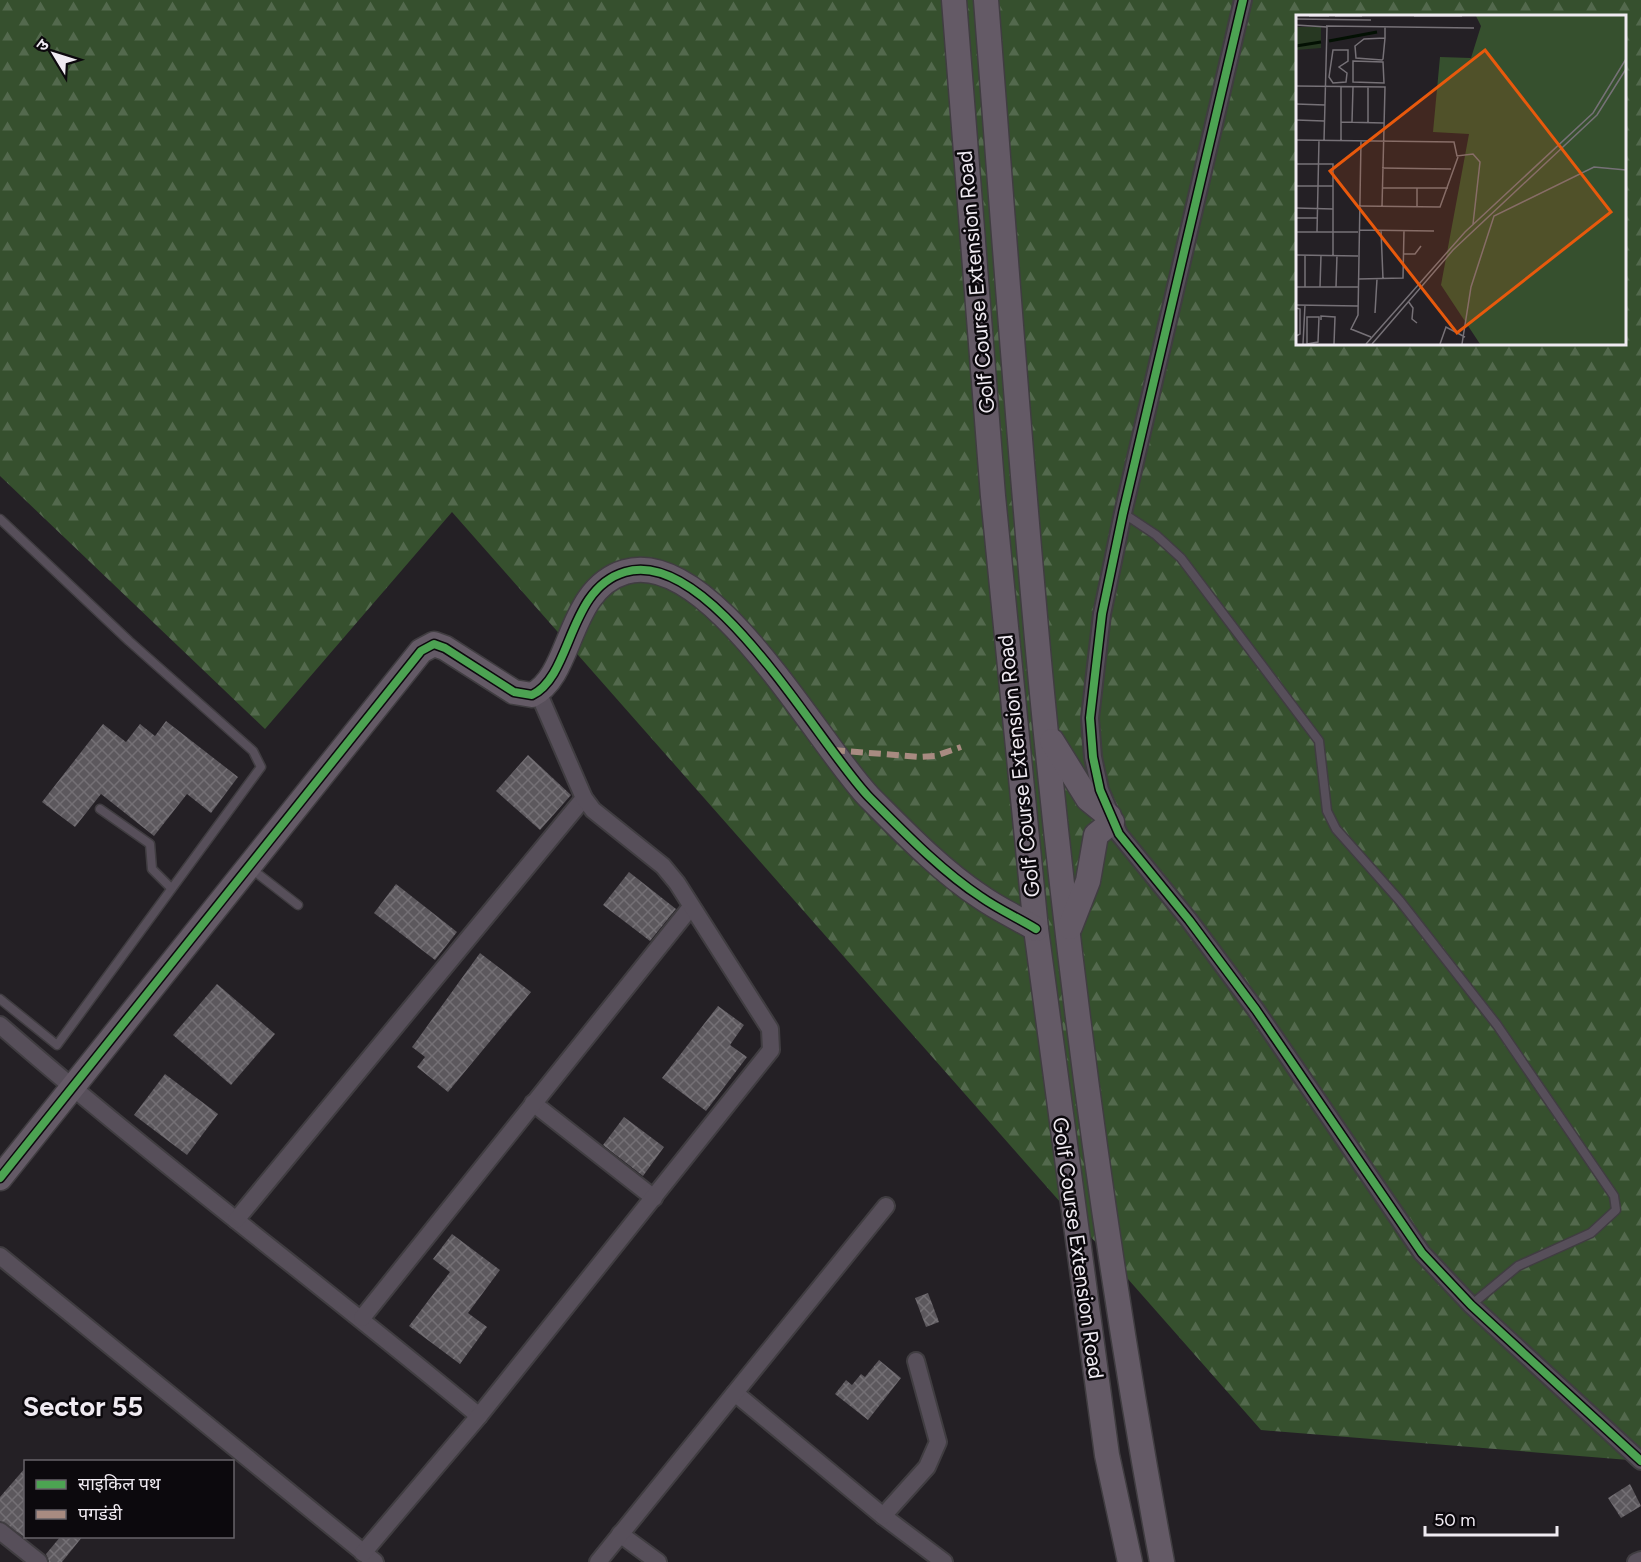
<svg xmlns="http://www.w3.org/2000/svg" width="1641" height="1562" font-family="Figtree,'Noto Sans Devanagari',sans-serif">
<defs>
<pattern id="forest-firs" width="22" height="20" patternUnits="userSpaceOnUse" patternTransform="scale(1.5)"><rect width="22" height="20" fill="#36502e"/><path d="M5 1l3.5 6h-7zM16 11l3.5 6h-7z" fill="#53694d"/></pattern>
<pattern id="building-cross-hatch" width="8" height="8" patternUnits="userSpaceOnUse" patternTransform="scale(1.5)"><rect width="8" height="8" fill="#5c585d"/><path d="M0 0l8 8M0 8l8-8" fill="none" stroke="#747075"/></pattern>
</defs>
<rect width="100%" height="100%" fill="#242025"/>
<!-- forest -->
<path fill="url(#forest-firs)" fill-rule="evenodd" d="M 0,0 L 1641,0 L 1641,1461 L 1261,1430 L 452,512 L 265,729 L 0,476 ZM 1298,16 L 1624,16 L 1624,344 L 1298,344 Z"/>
<!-- building -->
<g fill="url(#building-cross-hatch)">
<polygon points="166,721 238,777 211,813 187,794 154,836 101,794 75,827 42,802 103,724 126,742 140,724 155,736"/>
<polygon points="528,755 571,795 540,830 496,791"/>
<polygon points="629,872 676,909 650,941 603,905"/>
<polygon points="396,884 457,932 435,960 374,913"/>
<polygon points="480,953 531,992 448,1092 417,1067 425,1057 412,1047"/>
<polygon points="217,984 275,1034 231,1085 173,1035"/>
<polygon points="718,1006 744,1025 730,1045 747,1057 706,1111 662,1078"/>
<polygon points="165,1074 218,1114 187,1155 134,1115"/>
<polygon points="624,1117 664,1147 643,1176 603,1145"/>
<polygon points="452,1234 500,1270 468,1313 487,1327 460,1364 409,1326 450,1272 433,1259"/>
<polygon points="928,1293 939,1322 926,1327 915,1298"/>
<polygon points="879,1360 901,1378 868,1420 835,1394 846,1380 852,1385 861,1374 865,1377"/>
<polygon points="26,1467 26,1538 0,1521 0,1497"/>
<polygon points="1630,1484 1641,1506 1621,1518 1608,1498"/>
<polygon points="61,1536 83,1536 62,1562 49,1562 46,1554"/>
</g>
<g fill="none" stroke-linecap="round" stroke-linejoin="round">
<!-- lane casing -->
<g stroke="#403d41" stroke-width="11">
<g id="lane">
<polyline points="1123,513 1156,535 1181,558 1319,741 1327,811 1336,829 1400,901 1497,1025 1614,1196 1616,1210 1591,1233 1518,1266 1471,1305"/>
<polyline points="0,519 129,641 253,751 261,767 57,1045 0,999"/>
<polyline points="100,809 150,844 152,869 171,888"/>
<polyline points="249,867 298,905"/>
</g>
</g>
<!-- street casing -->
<g stroke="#403d41" stroke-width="20">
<g id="street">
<polyline points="1243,0 1123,513 1102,614 1090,718 1093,757 1100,790 1119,834 1189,920 1256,1010 1422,1253 1471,1305 1641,1461"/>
<path d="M 0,1025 C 155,1161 321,1284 479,1416"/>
<polyline points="533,1103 654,1198"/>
<polyline points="236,1220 584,798"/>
<polyline points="0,1256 375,1562"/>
<polyline points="362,1318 691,907"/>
<polyline points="735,1393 883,1516 944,1562"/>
<polyline points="883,1516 927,1467 938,1442 916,1361"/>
<polyline points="0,1531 39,1562"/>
<polyline points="620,1534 658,1562"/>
<polyline points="363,1553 479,1416 771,1050 770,1029 677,883 663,866 593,810 584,798 538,692"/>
<polyline points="598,1562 886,1206"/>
<polyline points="1636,1562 1641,1560"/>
</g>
</g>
<!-- secondary casing -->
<g stroke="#403d41" stroke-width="27">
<g id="secondary">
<polyline points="954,0 993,496 1036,929 1107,1455 1130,1562"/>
<path d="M 986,0 C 1004,231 1020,462 1042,693 C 1070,984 1109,1275 1162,1562"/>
<polyline points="1052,741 1088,799 1109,816"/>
<polyline points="1070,927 1088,881 1096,835 1112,822"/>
<path d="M 0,1178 L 421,651 L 434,644 L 445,648 L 514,692 L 532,695 C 573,675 567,589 625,572 C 710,546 818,744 869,797 C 903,831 940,870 981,897 C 998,909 1018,918 1036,929"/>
</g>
</g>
<!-- lane -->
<use href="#lane" stroke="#574f5a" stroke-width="8"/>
<!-- street -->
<use href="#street" stroke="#574f5a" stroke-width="16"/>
<!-- secondary -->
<use href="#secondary" stroke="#645a66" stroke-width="24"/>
<!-- quiet -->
<polyline stroke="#a88b81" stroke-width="6" stroke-dasharray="12 6" stroke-linecap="butt" points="833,750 920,757 935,756 961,747"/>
<!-- cycleway casing -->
<g stroke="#0c090d" stroke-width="11">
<g id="cycleway">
<polyline points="1243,0 1123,513 1102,614 1090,718 1093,757 1100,790 1119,834 1189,920 1256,1010 1422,1253 1471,1305 1641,1461"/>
<path d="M 0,1178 L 421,651 L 434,644 L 445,648 L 514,692 L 532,695 C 573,675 567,589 625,572 C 710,546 818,744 869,797 C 903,831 940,870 981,897 C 998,909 1018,918 1036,929"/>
</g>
</g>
<!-- cycleway -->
<use href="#cycleway" stroke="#4ca352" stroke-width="8"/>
</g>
<g text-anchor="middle" stroke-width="5" stroke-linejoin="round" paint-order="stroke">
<!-- street labels -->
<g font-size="21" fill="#f0ebf2" stroke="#0c090d">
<text transform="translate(976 282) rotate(-95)" y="7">Golf Course Extension Road</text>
<text transform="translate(1019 766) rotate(-96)" y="7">Golf Course Extension Road</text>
<text transform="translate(1078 1248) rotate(82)" y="7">Golf Course Extension Road</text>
</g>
<!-- district labels -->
<g font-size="27" font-weight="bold" fill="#f0ebf2" stroke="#0c090d">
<text x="83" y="1416">Sector 55</text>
</g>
</g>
<!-- overview -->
<g transform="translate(1296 15)">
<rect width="330" height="330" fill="#242025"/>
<path d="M 180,1 L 330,1 L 330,329 L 184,329 L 145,270 L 173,119 L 137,117 L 144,42 L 175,43 L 185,11 Z" fill="#36502e"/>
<path d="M 0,12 L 25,12 L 25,33 L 0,35 Z" fill="#273822"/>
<path fill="none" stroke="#031003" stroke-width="3" d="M 33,26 L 81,17M 0,31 L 25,27"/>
<path fill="none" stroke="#767177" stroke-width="1.5" d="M 13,1 L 33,1M 39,1 L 66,1M 118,1 L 166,1M 0,4 L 75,5M 0,10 L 31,12 L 28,126M 30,11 L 178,13M 89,12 L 89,23 L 87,44 L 86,45 L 60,43 L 59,31 L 68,24 L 89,23M 37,35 L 52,35 L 52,46 L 43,52 L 51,58 L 50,67 L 37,68 L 33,62 ZM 57,46 L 87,47 L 88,68 L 57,67 ZM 0,71 L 89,72 L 86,192M 72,72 L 72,107M 0,89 L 29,90M 0,105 L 28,106M 45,107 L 88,108M 56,107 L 57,72M 0,125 L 158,127 L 161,141 L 177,139 L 184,147 L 177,209M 45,126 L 45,72M 65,126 L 62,300 L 55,314 L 75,322M 0,149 L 37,149 L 37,240M 86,153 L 155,154M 0,171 L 37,171M 86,173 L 152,173M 121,173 L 121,192M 63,191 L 144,192 L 162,142M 0,193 L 37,194M 0,203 L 21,203M 63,215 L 138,216M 85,215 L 87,264M 0,217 L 62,217M 21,217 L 23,125M 107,239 L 119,239 L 125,231M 0,240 L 62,241M 9,240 L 9,272M 62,264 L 107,263 L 108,215M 0,272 L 62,272M 24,272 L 25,240M 40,272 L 41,240M 112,286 L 117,293 L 116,304 L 121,308M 0,290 L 62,291M 0,293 L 4,294 L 4,319 L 0,321M 79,298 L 81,264M 11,302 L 23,302 L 22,327 L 11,329 ZM 25,305 L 25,301 L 39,302 L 38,329M 7,329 L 9,290M 70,329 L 169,217 L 297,98 L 330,44M 76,329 L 157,235 L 301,100 L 330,54M 144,329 L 150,312 L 169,322M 166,329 L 175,272 L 198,201 L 298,152 L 330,155"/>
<path fill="#e8590c" fill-opacity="0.15" stroke="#e8590c" stroke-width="3" d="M 189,35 L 315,197 L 161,318 L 34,156 Z"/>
<rect width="330" height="330" fill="none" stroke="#f0ebf2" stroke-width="3"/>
</g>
<!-- legend -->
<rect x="24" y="1460" width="210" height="78" fill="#0c090d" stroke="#676369" stroke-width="1.5"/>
<rect x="36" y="1480" width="30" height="9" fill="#4ca352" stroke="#676369" stroke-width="1.5"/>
<text x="78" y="1490" font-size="18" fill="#f0ebf2">साइकिल पथ</text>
<rect x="36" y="1510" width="30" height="9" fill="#a88b81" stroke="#676369" stroke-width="1.5"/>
<text x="78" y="1520" font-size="18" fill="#f0ebf2">पगडंडी</text>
<!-- north arrow -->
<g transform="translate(54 54) rotate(308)" stroke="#0c090d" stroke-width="4.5" paint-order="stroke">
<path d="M0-4.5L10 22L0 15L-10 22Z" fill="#f0ebf2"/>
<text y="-9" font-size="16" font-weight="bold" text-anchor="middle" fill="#f0ebf2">उ</text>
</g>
<!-- scale -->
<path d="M1425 1526v9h132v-9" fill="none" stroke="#f0ebf2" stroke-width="3"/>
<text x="1434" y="1526" font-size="18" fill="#f0ebf2" stroke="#0c090d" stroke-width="4.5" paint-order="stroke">50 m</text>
</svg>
